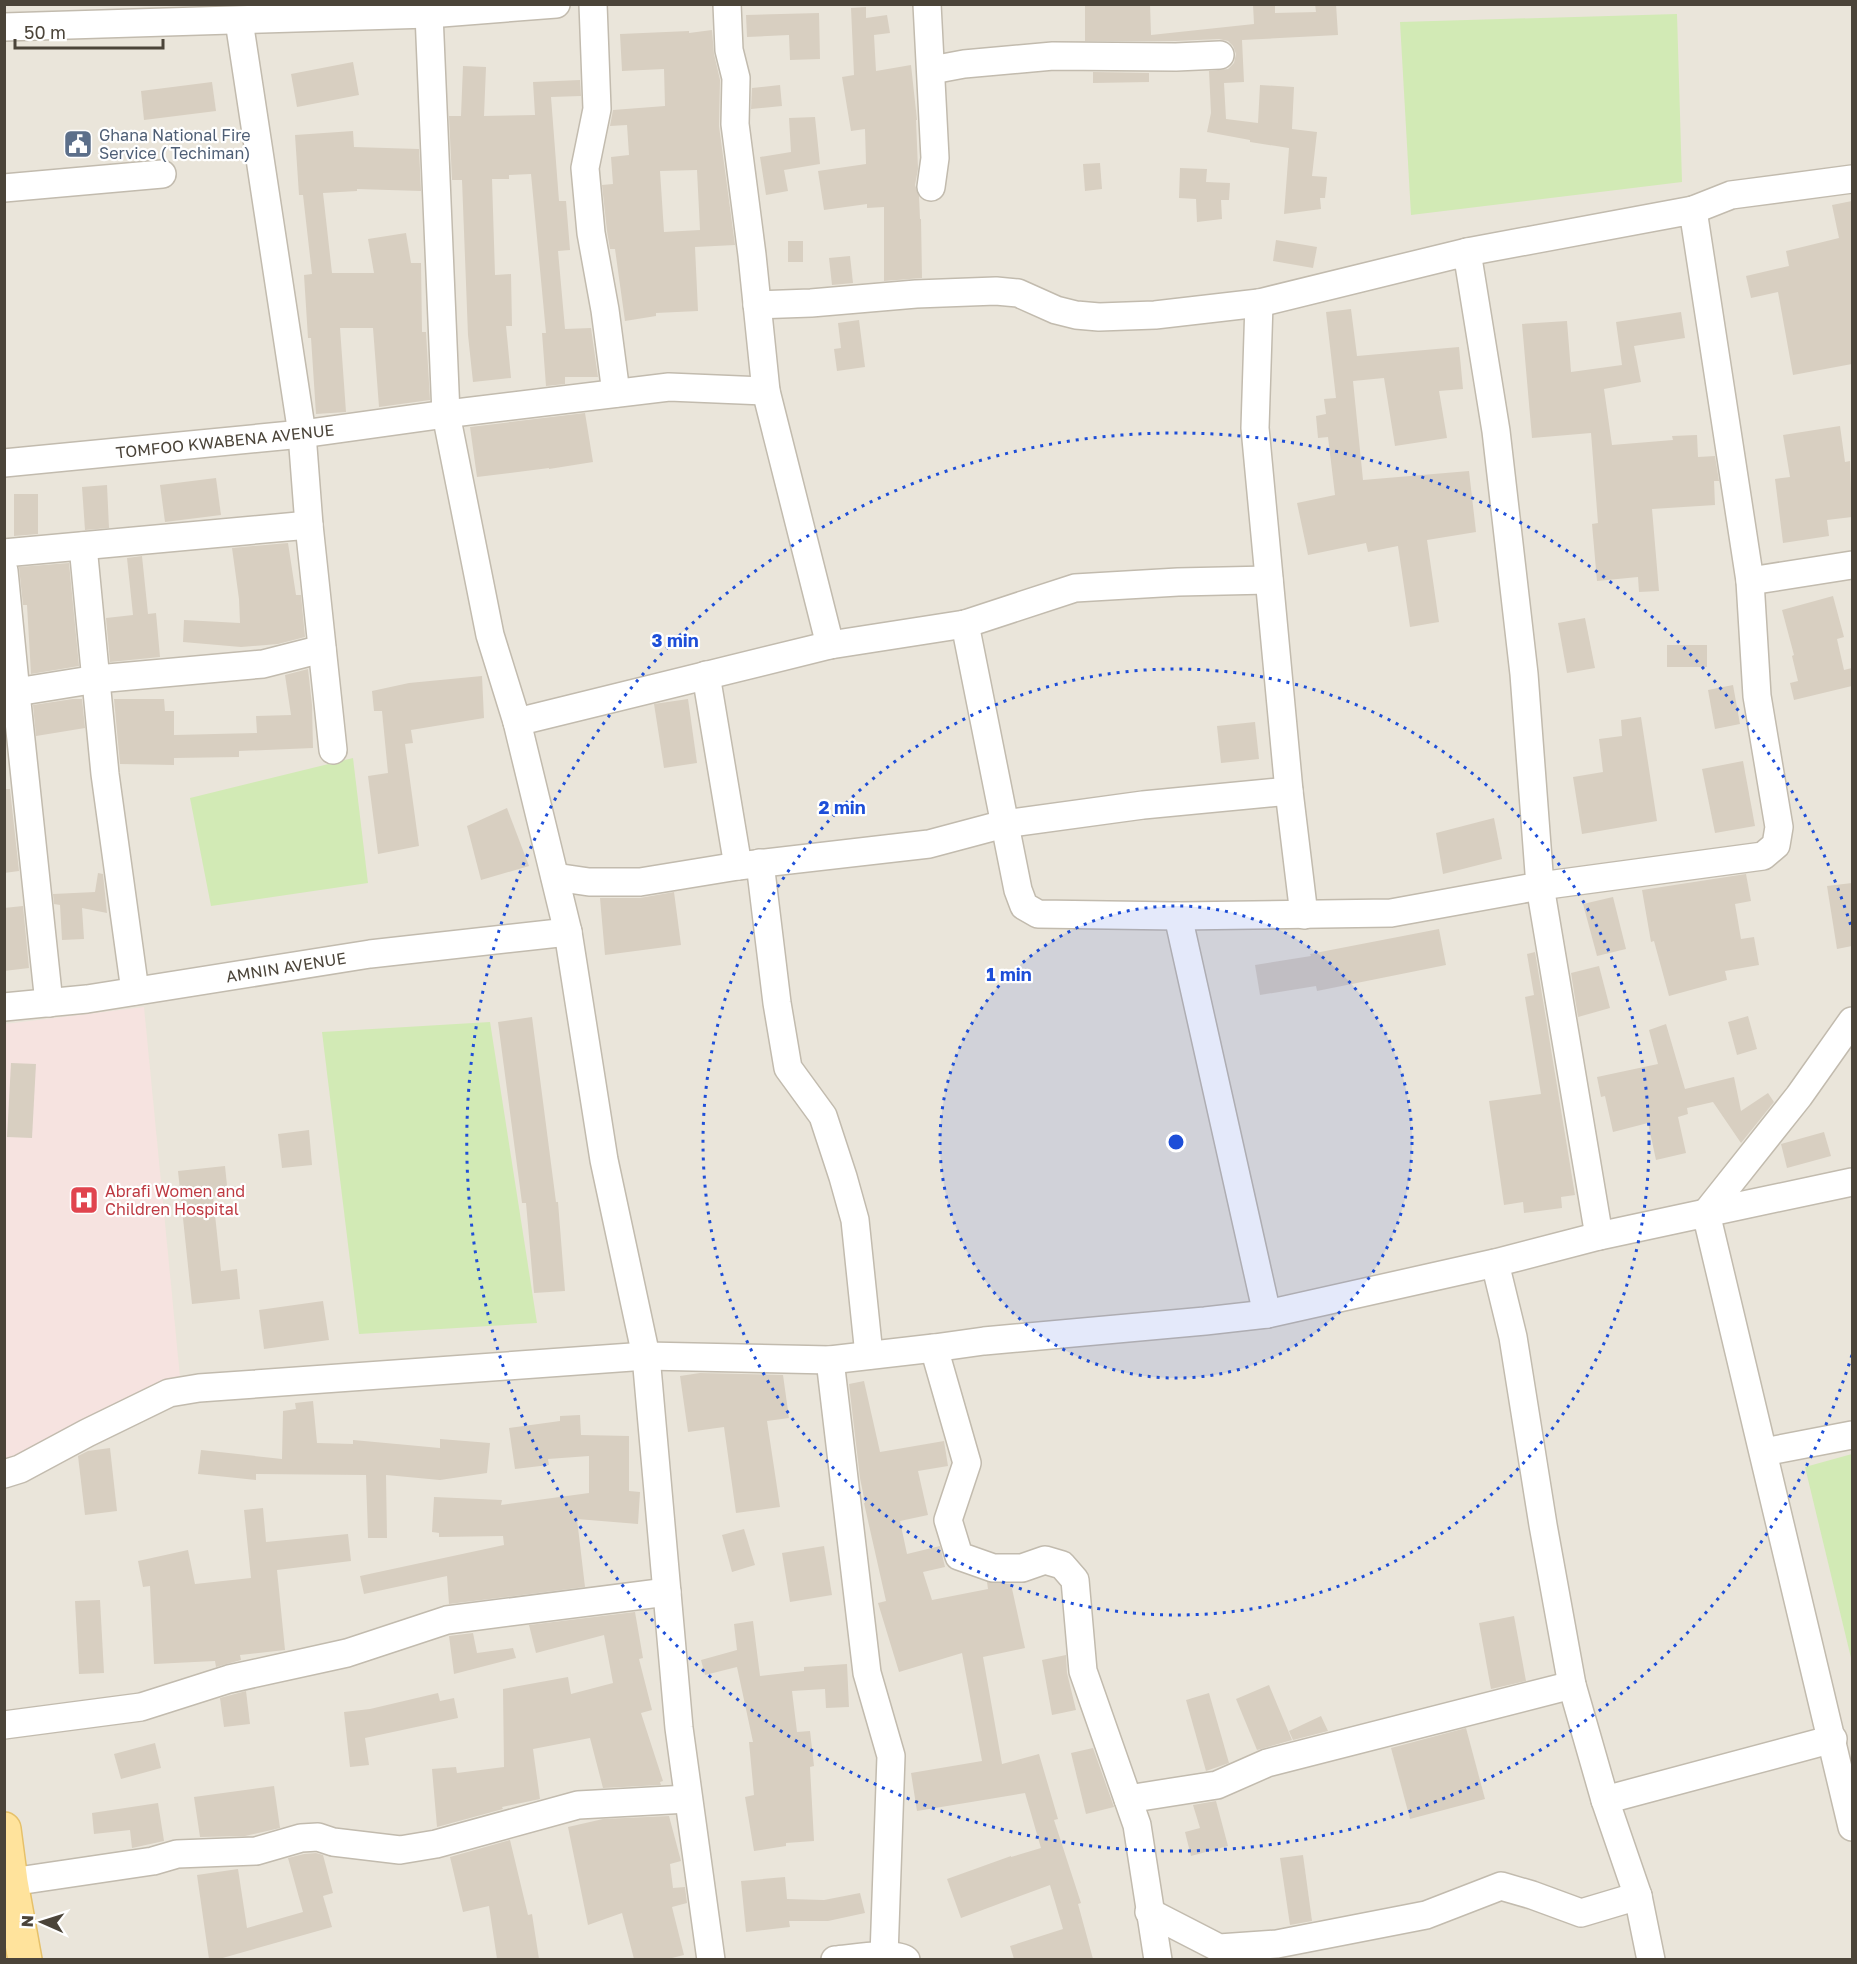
<svg xmlns="http://www.w3.org/2000/svg" width="1857" height="1964" font-family="'Golos Text',sans-serif">
<rect width="100%" height="100%" fill="#f6f3ec"/>
<!-- residential -->
<rect fill="#eae5da" x="5" y="5" width="1847" height="1954"/>
<!-- medical -->
<polygon fill="#f6e3e0" points="144,1007 180,1377 5,1461 5,1024"/>
<!-- green -->
<g fill="#d2eab5">
<polygon points="1677,14 1682,182 1411,215 1400,22"/>
<polygon points="353,758 368,883 211,906 190,798"/>
<polygon points="490,1022 537,1323 359,1334 322,1032"/>
<polygon points="1852,1454 1852,1662 1805,1467"/>
</g>
<!-- building -->
<g fill="#d8cfc1" fill-rule="evenodd">
<polygon points="1085,4 1150,4 1151,35 1254,24 1253,4 1275,4 1275,13 1316,12 1315,4 1336,4 1338,35 1242,40 1244,82 1224,83 1226,119 1258,123 1260,85 1294,87 1292,129 1317,132 1312,176 1327,177 1325,198 1320,198 1321,209 1284,214 1289,148 1250,142 1250,140 1207,132 1211,113 1209,71 1228,69 1234,63 1236,54 1233,46 1228,41 1219,39 1176,41 1085,41"/>
<polygon points="866,7 866,18 887,15 890,33 874,35 876,71 911,65 917,120 916,120 918,169 915,185 919,196 920,219 921,219 922,278 884,281 884,207 867,208 867,204 824,210 818,171 866,164 865,129 851,131 842,77 854,75 851,8"/>
<polygon points="819,13 820,59 790,60 789,35 747,37 746,15"/>
<path d="M 712,30 L 714,54 L 720,80 L 719,126 L 735,245 L 695,247 L 698,311 L 656,313 L 656,316 L 625,321 L 615,249 L 610,249 L 607,231 L 602,185 L 613,184 L 611,157 L 629,155 L 627,125 L 610,126 L 613,110 L 665,106 L 664,69 L 622,71 L 620,34 L 689,31 L 689,33 ZM 697,170 L 700,230 L 664,232 L 660,171 Z"/>
<polygon points="353,62 359,95 297,107 291,74"/>
<polygon points="463,66 486,67 484,116 535,115 533,82 580,80 581,96 551,97 559,201 566,201 570,250 558,251 565,329 591,328 598,377 565,377 565,384 546,386 542,333 546,333 531,174 509,175 509,179 492,179 495,275 511,274 512,326 506,326 511,378 473,382 468,335 462,180 452,180 449,116 461,116"/>
<polygon points="1093,72 1149,73 1149,82 1093,83"/>
<polygon points="212,82 216,111 144,120 141,91"/>
<polygon points="780,85 782,106 751,109 752,88"/>
<polygon points="815,117 820,164 784,170 788,191 766,195 760,157 791,152 789,118"/>
<polygon points="353,131 354,147 419,149 421,191 357,189 357,191 323,193 332,273 374,273 368,239 406,233 411,263 421,263 422,332 426,332 430,400 379,407 373,328 340,328 346,412 316,414 311,338 308,338 304,275 312,274 303,195 299,195 295,135"/>
<polygon points="1100,163 1102,189 1085,191 1083,164"/>
<polygon points="1180,168 1207,169 1206,182 1230,183 1229,200 1221,200 1222,219 1197,222 1196,199 1179,198"/>
<polygon points="1852,201 1852,364 1793,375 1778,292 1751,298 1746,276 1789,266 1786,251 1839,238 1832,205"/>
<polygon points="1276,240 1317,247 1313,268 1273,261"/>
<rect x="788" y="241" width="15" height="21"/>
<polygon points="850,256 853,283 832,285 829,258"/>
<polygon points="1351,309 1357,356 1459,347 1463,389 1439,391 1447,438 1395,446 1384,378 1353,381 1363,480 1469,471 1476,532 1427,540 1439,622 1410,627 1398,546 1368,552 1366,543 1308,555 1297,503 1335,495 1328,437 1318,438 1316,416 1326,414 1324,399 1336,398 1326,312"/>
<polygon points="1681,312 1685,338 1634,346 1641,382 1604,389 1612,445 1673,440 1672,436 1697,435 1698,457 1715,456 1719,481 1714,481 1715,505 1652,509 1659,591 1639,592 1638,577 1597,581 1592,524 1598,523 1591,433 1532,438 1522,324 1567,321 1571,372 1622,365 1616,322"/>
<polygon points="859,320 865,367 837,371 834,349 841,348 838,323"/>
<polygon points="585,413 593,462 549,469 549,468 477,477 470,427"/>
<polygon points="1840,426 1845,462 1850,461 1852,517 1827,520 1829,536 1783,543 1775,479 1790,477 1783,435"/>
<polygon points="216,478 221,515 165,522 160,485"/>
<polygon points="107,485 109,528 85,530 82,487"/>
<polygon points="14,494 38,494 38,534 14,536"/>
<polygon points="288,543 296,595 301,595 305,637 278,644 241,647 183,642 184,620 240,623 239,599 232,548"/>
<polygon points="142,556 148,614 156,613 160,657 110,662 106,618 133,615 127,558"/>
<polygon points="69,563 79,666 31,674 27,605 23,605 19,567"/>
<polygon points="1833,596 1844,637 1837,639 1844,670 1852,668 1852,686 1794,700 1790,683 1798,681 1792,656 1794,655 1782,610"/>
<polygon points="1585,618 1595,668 1567,673 1558,623"/>
<rect x="1667" y="645" width="40" height="22"/>
<polygon points="308,669 312,705 313,748 239,751 239,757 174,758 174,765 120,764 114,699 164,699 165,711 174,711 174,735 257,733 256,716 291,715 285,675"/>
<polygon points="482,676 484,718 411,730 413,743 405,744 419,846 378,854 368,776 388,773 382,711 374,711 372,691 409,683"/>
<polygon points="1733,685 1740,724 1715,729 1708,690"/>
<polygon points="73,699 82,699 85,728 36,736 33,705"/>
<polygon points="688,699 697,763 664,768 654,704"/>
<polygon points="1641,717 1657,821 1582,834 1573,777 1603,772 1599,739 1622,736 1621,720"/>
<polygon points="1255,722 1259,759 1221,763 1217,726"/>
<polygon points="1743,761 1755,826 1715,833 1702,769"/>
<polygon points="4,789 10,789 19,871 4,873"/>
<polygon points="507,808 529,866 481,880 467,826"/>
<polygon points="1494,818 1502,859 1443,874 1436,833"/>
<polygon points="98,873 103,874 107,913 82,908 84,939 62,940 60,905 54,904 53,894 95,892"/>
<polygon points="1746,874 1751,901 1735,904 1741,939 1754,937 1759,965 1725,971 1727,980 1669,996 1654,941 1651,942 1642,890"/>
<polygon points="1852,883 1852,946 1837,949 1827,886"/>
<polygon points="674,892 681,945 605,955 600,898 640,898"/>
<polygon points="1613,897 1626,949 1597,956 1583,904"/>
<polygon points="23,906 29,968 4,971 4,908"/>
<polygon points="1439,929 1446,965 1317,991 1316,986 1260,995 1255,965 1311,956 1310,954"/>
<polygon points="1535,952 1575,1195 1561,1197 1562,1208 1524,1213 1523,1202 1504,1205 1489,1101 1541,1094 1525,997 1534,995 1527,954"/>
<polygon points="1599,966 1610,1008 1578,1017 1571,973"/>
<polygon points="1748,1016 1757,1049 1737,1055 1728,1022"/>
<polygon points="532,1017 556,1202 558,1202 565,1291 534,1293 526,1203 522,1203 498,1022"/>
<polygon points="1666,1024 1685,1089 1734,1077 1741,1111 1768,1093 1774,1102 1741,1143 1713,1102 1687,1108 1688,1114 1678,1117 1686,1153 1656,1160 1648,1123 1613,1132 1605,1096 1601,1097 1597,1077 1658,1064 1649,1030"/>
<polygon points="11,1063 36,1064 32,1138 7,1137"/>
<polygon points="309,1130 312,1165 282,1168 278,1134"/>
<polygon points="1824,1132 1831,1156 1787,1168 1781,1144"/>
<polygon points="225,1166 228,1195 213,1196 221,1271 237,1269 240,1299 192,1304 178,1171"/>
<polygon points="323,1301 329,1340 264,1349 259,1310"/>
<polygon points="700,1373 783,1375 789,1418 767,1421 780,1507 736,1513 724,1427 688,1432 680,1376"/>
<polygon points="864,1381 880,1452 944,1441 948,1466 918,1471 928,1515 900,1521 907,1554 940,1546 945,1567 923,1572 932,1600 988,1589 987,1582 1011,1584 1025,1648 983,1657 1002,1764 1039,1754 1058,1819 1054,1820 1081,1903 1078,1904 1093,1959 1014,1959 1010,1946 1063,1929 1050,1885 961,1918 947,1879 1011,1856 1011,1857 1041,1848 1025,1793 917,1811 911,1773 982,1761 962,1653 899,1672 878,1603 886,1601 864,1503 865,1503 860,1478 849,1384"/>
<polygon points="313,1401 317,1443 353,1444 353,1440 440,1448 440,1439 490,1443 487,1473 440,1480 386,1475 387,1538 368,1538 366,1475 256,1474 256,1480 198,1474 201,1450 282,1459 283,1411 296,1409 295,1403"/>
<polygon points="580,1415 581,1435 629,1436 629,1491 640,1492 638,1524 577,1519 585,1587 449,1604 447,1576 364,1594 360,1576 504,1545 503,1536 439,1537 439,1533 432,1532 434,1497 502,1500 501,1505 589,1493 589,1456 548,1459 549,1465 515,1469 509,1428 560,1421 560,1416"/>
<polygon points="110,1448 117,1511 85,1515 78,1456 88,1451"/>
<polygon points="263,1508 266,1542 348,1534 351,1561 277,1570 285,1650 240,1655 241,1660 216,1667 215,1661 154,1664 150,1586 143,1587 138,1561 188,1550 195,1584 251,1578 244,1510"/>
<polygon points="744,1529 755,1565 732,1572 722,1535"/>
<polygon points="824,1546 832,1595 790,1602 782,1553"/>
<polygon points="100,1600 104,1673 79,1674 75,1601"/>
<polygon points="635,1612 643,1658 639,1659 652,1710 641,1713 663,1781 660,1782 661,1785 603,1788 590,1738 533,1749 540,1799 502,1807 503,1809 437,1827 432,1769 456,1767 457,1773 504,1767 503,1689 568,1677 571,1694 613,1683 604,1635 536,1653 529,1625"/>
<polygon points="1514,1616 1526,1681 1491,1689 1479,1623"/>
<polygon points="753,1621 760,1676 804,1671 804,1667 847,1664 849,1707 826,1708 825,1689 792,1691 797,1732 810,1731 814,1766 810,1767 814,1841 786,1843 786,1846 754,1851 745,1797 754,1795 749,1742 753,1742 737,1667 705,1675 701,1660 737,1650 734,1624"/>
<polygon points="473,1633 477,1653 513,1648 516,1658 454,1674 449,1636"/>
<polygon points="1066,1655 1067,1673 1076,1710 1052,1715 1042,1660"/>
<polygon points="1269,1685 1292,1740 1257,1750 1236,1699"/>
<polygon points="246,1691 250,1724 224,1727 220,1698"/>
<polygon points="438,1693 440,1701 454,1698 458,1718 365,1738 369,1765 350,1767 344,1712 370,1709"/>
<polygon points="1209,1693 1229,1763 1206,1771 1186,1700"/>
<polygon points="1321,1716 1328,1731 1293,1740 1289,1731"/>
<polygon points="1466,1728 1485,1799 1410,1819 1391,1748"/>
<polygon points="155,1743 161,1768 121,1779 114,1754"/>
<polygon points="1093,1748 1114,1807 1086,1814 1071,1753"/>
<polygon points="274,1786 280,1828 245,1836 200,1837 194,1797"/>
<polygon points="1216,1801 1228,1846 1191,1856 1185,1832 1200,1828 1193,1805"/>
<polygon points="158,1803 164,1841 132,1848 130,1830 94,1834 92,1813"/>
<polygon points="669,1816 681,1861 670,1864 673,1888 685,1887 687,1903 672,1907 684,1955 668,1959 634,1959 622,1913 588,1925 568,1827 603,1819"/>
<polygon points="510,1840 528,1915 532,1914 539,1959 497,1959 489,1906 463,1912 450,1857"/>
<polygon points="316,1853 323,1855 333,1893 323,1896 332,1927 219,1959 209,1959 197,1875 238,1869 247,1928 303,1912 288,1858 304,1854"/>
<polygon points="1303,1855 1312,1921 1290,1925 1280,1858"/>
<polygon points="785,1877 787,1899 824,1900 860,1893 865,1913 828,1921 789,1921 790,1927 746,1932 741,1881"/>
</g>
<g fill="none" stroke-linecap="round" stroke-linejoin="round">
<!-- minor casing -->
<g stroke="#c2bbae" stroke-width="30">
<g id="minor">
<polyline points="593,4 597,109 585,168 591,233 605,310 616,393"/>
<polyline points="727,4 729,50 736,78 735,124 752,255 766,391 830,645"/>
<polyline points="927,4 935,158 931,187"/>
<polyline points="429,14 446,414 490,635 517,722 568,932 604,1160 646,1356 679,1728 711,1960"/>
<polyline points="239,21 302,434 309,525 333,750"/>
<polyline points="4,27 429,14 556,4"/>
<polyline points="932,70 964,64 1053,56 1176,57 1220,55"/>
<polyline points="4,188 162,174"/>
<polyline points="1693,210 1731,195 1852,179"/>
<polyline points="1259,303 1255,428 1289,791 1304,915"/>
<polyline points="757,305 811,303 916,294 996,291 1018,293 1056,310 1076,315 1099,317 1155,315 1259,303 1467,252 1496,431 1524,674 1540,886 1599,1236"/>
<polyline points="4,463 302,434 446,414 669,387 766,391"/>
<polyline points="83,546 105,774 135,991"/>
<polyline points="4,553 309,525"/>
<polyline points="4,571 16,693 49,1003"/>
<polyline points="1750,581 1852,565"/>
<polyline points="965,624 1018,890 1024,906 1038,914 1178,916 1391,913 1540,886 1763,856 1776,845 1779,827 1757,696 1750,581 1693,210 1467,252"/>
<polyline points="706,675 738,866"/>
<polyline points="4,694 97,679 263,664 322,649"/>
<polyline points="517,722 830,645 965,624 1075,588 1178,582 1269,580"/>
<polyline points="760,863 777,1003 788,1068 823,1116 843,1177 855,1220 869,1355"/>
<polyline points="555,877 589,882 640,882 738,866 929,844 1004,824 1143,805 1289,791"/>
<polyline points="1178,916 1267,1314"/>
<polyline points="4,1007 87,999 370,954 568,932"/>
<polyline points="1706,1213 1799,1096 1852,1021"/>
<polyline points="1706,1213 1852,1182"/>
<polyline points="1495,1263 1513,1337 1543,1525 1572,1685 1605,1800 1638,1896 1651,1960"/>
<polyline points="934,1348 967,1463 948,1520 959,1556 993,1568 1022,1568 1045,1560 1062,1565 1075,1580 1083,1671 1137,1825 1158,1960"/>
<polyline points="830,1360 867,1673 891,1756 884,1956"/>
<polyline points="1764,1452 1852,1435"/>
<polyline points="4,1474 20,1469 87,1433 169,1393 199,1388 646,1356 830,1360 934,1348 984,1341 1205,1321 1267,1314 1495,1263 1599,1236 1706,1213 1852,1827"/>
<polyline points="4,1725 141,1707 229,1679 347,1653 447,1620 667,1592"/>
<polyline points="1128,1799 1217,1785 1267,1763 1572,1685"/>
<polyline points="1605,1800 1833,1739"/>
<polyline points="11,1882 153,1861 177,1854 256,1851 301,1838 318,1837 333,1842 400,1850 436,1844 578,1805 688,1799"/>
<polyline points="1149,1912 1219,1948 1277,1944 1426,1915 1501,1886 1532,1895 1581,1913 1638,1896"/>
<path d="M 835,1960 C 850,1959 895,1951 906,1960"/>
</g>
</g>
<!-- major casing -->
<g stroke="#e6c16a" stroke-width="36">
<polyline id="major" points="4,1829 11,1882 25,1960"/>
</g>
<!-- minor -->
<use href="#minor" stroke="#fff" stroke-width="27"/>
<!-- major -->
<use href="#major" stroke="#ffe39c" stroke-width="33"/>
</g>
<!-- distance rings -->
<circle cx="1176" cy="1142" r="236" fill="#1d4ed8" fill-opacity=".12"/>
<g fill="none" stroke="#1d4ed8" stroke-width="3" stroke-dasharray="3 6">
<circle cx="1176" cy="1142" r="236"/>
<circle cx="1176" cy="1142" r="473"/>
<path d="M1852 1355A709 709 0 1 1 1852 929"/>
</g>
<!-- icons -->
<defs>
<g id="civic-square" transform="scale(1.5)"><rect x="-9" y="-9" width="18" height="18" rx="4" fill="#5c6f8a" stroke="#fff"/><path d="M-.6-6.5H3V-4.5H.6V-3L4-1V1h2V6H-6V1h2V-1L-.6-3ZM-1.2 2.5V6h2.4V2.5Z" fill="#fff"/></g>
<g id="hospital-square" transform="scale(1.5)"><rect x="-9" y="-9" width="18" height="18" rx="4" fill="#e0444e" stroke="#fff"/><path d="M-5-5h3v3.5h4V-5h3V5h-3V1.5h-4V5h-3Z" fill="#fff"/></g>
</defs>
<g fill-rule="evenodd">
<use href="#civic-square" x="78" y="144"/>
<use href="#hospital-square" x="84" y="1200"/>
</g>
<g text-anchor="middle" stroke-width="4.5" stroke-linejoin="round" paint-order="stroke">
<!-- service labels -->
<g font-size="16" fill="#4e5e75" stroke="#fff" text-anchor="start">
<text x="99" y="141">Ghana National Fire<tspan x="99" dy="18">Service ( Techiman)</tspan></text>
</g>
<!-- street labels -->
<g font-size="16" fill="#4b4439" stroke="#fff">
<text transform="translate(225 441) rotate(-6)" y="6">TOMFOO KWABENA AVENUE</text>
<text transform="translate(286 967) rotate(-9)" y="6">AMNIN AVENUE</text>
</g>
<!-- health labels -->
<g font-size="16" fill="#be3a42" stroke="#fff" text-anchor="start">
<text x="105" y="1197">Abrafi Women and<tspan x="105" dy="18">Children Hospital</tspan></text>
</g>
</g>
<circle cx="1176" cy="1142" r="9" fill="#1d4ed8" stroke="#fff" stroke-width="3"/>
<g font-size="18" text-anchor="middle" font-weight="bold" fill="#1d4ed8" stroke="#fff" stroke-width="4.5" stroke-linejoin="round" paint-order="stroke">
<text x="675" y="647">3 min</text>
<text x="842" y="814">2 min</text>
<text x="1009" y="981">1 min</text>
</g>
<!-- border -->
<rect width="1857" height="1964" fill="none" stroke="#4b4439" stroke-width="12"/>
<!-- north arrow -->
<g transform="translate(42 1922) rotate(273)" stroke="#ffffff" stroke-width="4.5" paint-order="stroke">
<path d="M0-4.5L10 22L0 15L-10 22Z" fill="#4b4439"/>
<text y="-9" font-size="16" font-weight="bold" text-anchor="middle" fill="#4b4439">N</text>
</g>
<!-- scale -->
<path d="M15 39v9h148v-9" fill="none" stroke="#4b4439" stroke-width="3"/>
<text x="24" y="39" font-size="18" fill="#4b4439" stroke="#ffffff" stroke-width="4.5" paint-order="stroke">50 m</text>
</svg>
